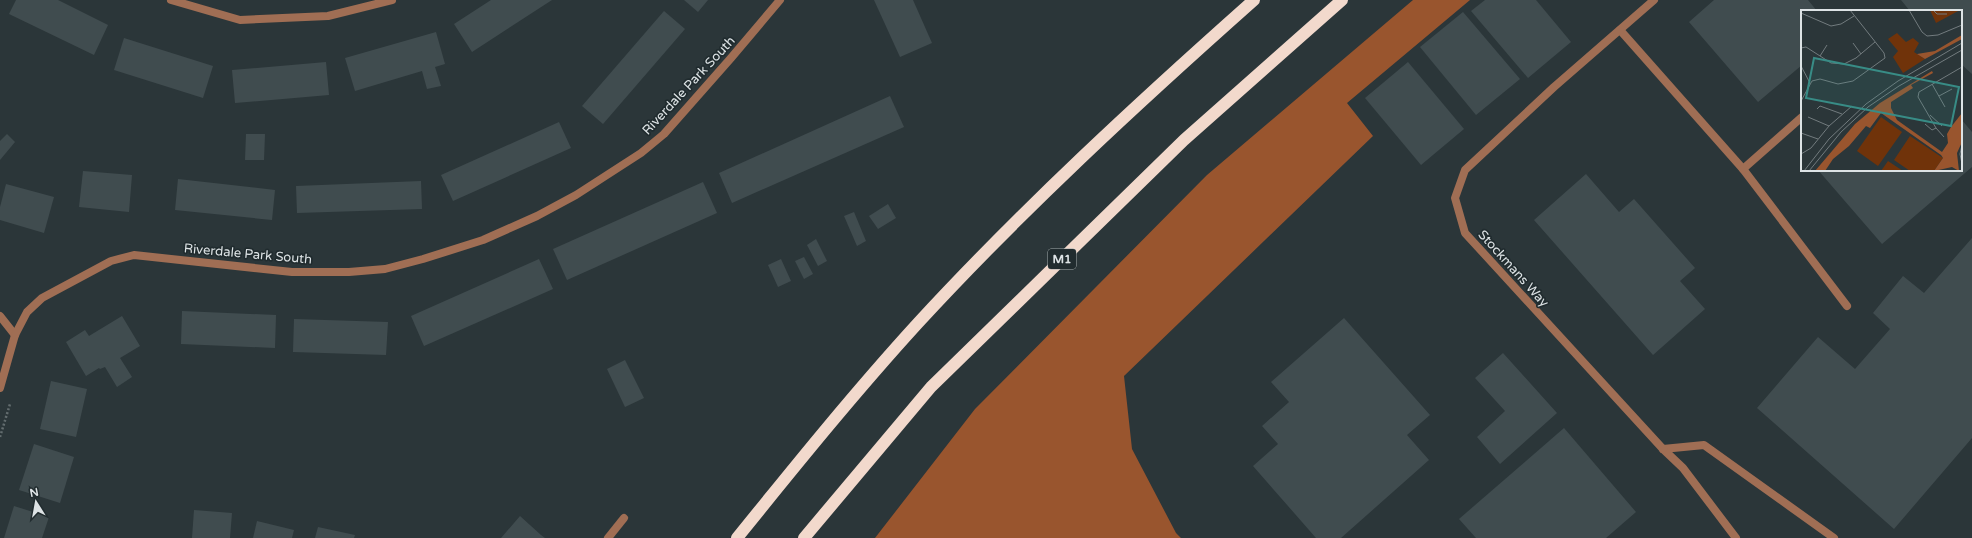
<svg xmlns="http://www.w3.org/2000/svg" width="1972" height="538" font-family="'Varela Round',sans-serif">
<rect width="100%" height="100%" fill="#2b3639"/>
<!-- forest -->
<polygon fill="#99552e" points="1413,0 1470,0 1347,103 1373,136 1124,376 1132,449 1176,533 1181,538 875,538 975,409 1207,175"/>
<!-- building -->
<g fill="#404c4f">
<polygon points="16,0 58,0 108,25 94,55 9,14"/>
<polygon points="491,0 552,0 472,52 454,24"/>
<polygon points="684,0 708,0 698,12"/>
<polygon points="874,0 913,0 932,43 900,57"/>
<polygon points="1485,0 1536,0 1571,42 1528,78 1471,11"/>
<polygon points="1714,0 1808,0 1817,11 1802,11 1802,65 1758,102 1689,22"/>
<polygon points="1901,0 1972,0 1972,74 1961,64 1961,11 1910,11"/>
<polygon points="664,11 685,29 603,124 582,106"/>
<polygon points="1463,12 1520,79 1476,115 1420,47"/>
<polygon points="436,32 445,64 435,67 441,86 427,89 422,71 355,91 345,58"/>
<polygon points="124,38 213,66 203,98 114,70"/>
<polygon points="326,62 329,95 235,103 232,70"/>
<polygon points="1408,62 1464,129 1421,165 1365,98"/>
<polygon points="890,96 904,127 732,203 719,173"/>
<polygon points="1961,119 1972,132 1972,167 1882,244 1818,170 1961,170"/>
<polygon points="559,122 571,148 453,201 441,175"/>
<polygon points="7,134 15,142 0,160 0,141"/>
<polygon points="246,134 265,134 264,160 245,160"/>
<polygon points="83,171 132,175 129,212 79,207"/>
<polygon points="1586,174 1619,212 1634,199 1695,268 1680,281 1705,309 1653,355 1534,220"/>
<polygon points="178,179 275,190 272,220 175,210"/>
<polygon points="421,181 422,209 297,213 296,186"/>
<polygon points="703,182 717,213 567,280 553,249"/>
<polygon points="6,184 54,197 44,233 0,220 0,207"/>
<polygon points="888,204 896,218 878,229 869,216"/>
<polygon points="854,212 866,241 857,246 844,216"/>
<polygon points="1972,238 1972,438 1894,529 1757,408 1818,337 1855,369 1890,329 1873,313 1903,276 1924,293"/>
<polygon points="816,239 827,261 818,266 807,245"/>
<polygon points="804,257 813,274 804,279 795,261"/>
<polygon points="539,259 553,289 424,346 411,316"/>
<polygon points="781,259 791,281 778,287 768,265"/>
<polygon points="182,311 276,315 275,348 181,344"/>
<polygon points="122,316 140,346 120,358 132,377 117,387 105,367 100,369 99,368 86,376 66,342 85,330 89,336"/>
<polygon points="1344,318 1430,415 1407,435 1429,460 1341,538 1316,538 1253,466 1278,444 1262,426 1289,402 1271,382"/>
<polygon points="294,319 388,322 386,355 293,352"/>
<polygon points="1503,353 1557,413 1500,464 1477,437 1505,411 1475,378"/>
<polygon points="625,360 644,398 625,407 607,369"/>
<polygon points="51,381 87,389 76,437 40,429"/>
<polygon points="1564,428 1636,512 1606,538 1476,538 1459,519"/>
<polygon points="34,444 74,457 60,503 19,490"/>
<polygon points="14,506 49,517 42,538 4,538"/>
<polygon points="194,510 232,513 230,538 192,538"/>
<polygon points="520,516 541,535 545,538 501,538"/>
<polygon points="257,521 294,530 292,538 253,538"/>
<polygon points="318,527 355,535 354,538 315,538"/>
</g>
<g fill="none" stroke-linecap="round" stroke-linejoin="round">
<!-- path -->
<polyline stroke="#636d6f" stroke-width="2.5" stroke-dasharray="2 2" stroke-linecap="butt" points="0,437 10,404"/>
<!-- lane -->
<g stroke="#a06e54" stroke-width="8">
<polyline points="1620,30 1743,169 1847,306"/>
<polyline points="1743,169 1802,117"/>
<polyline points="1663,449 1704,445 1834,538"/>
<polyline points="1663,449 1683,468 1736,538"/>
</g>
<!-- street -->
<g stroke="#a06e54" stroke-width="8">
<polyline points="171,0 240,20 328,16 392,0"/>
<polyline points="1654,0 1554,87 1465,170 1455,198 1465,233 1663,449"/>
<polyline points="0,316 15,335"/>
<polyline points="0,388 15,335 27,312 42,298 111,261 134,255 292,272 349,272 385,269 423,259 483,240 537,216 576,195 641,153 664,134 731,58 780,0"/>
<polyline points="608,538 624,518"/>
</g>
<!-- highway -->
<g stroke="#f2d9cc" stroke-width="12">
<path d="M 737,538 C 796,465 855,392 918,323 C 1023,209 1138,103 1254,0"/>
<polyline points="804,538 931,387 1184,140 1342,0"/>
</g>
</g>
<g text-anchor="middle" stroke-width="3.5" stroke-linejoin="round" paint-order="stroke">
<!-- shield labels -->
<rect fill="#212c2f" stroke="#a5acae" stroke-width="1" x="1048" y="249" width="28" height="20" rx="3"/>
<g font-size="12" font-weight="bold" fill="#dde3e5">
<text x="1062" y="263">M1</text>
</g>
<!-- street labels -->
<g font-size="13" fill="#dde3e5" stroke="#212c2f">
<text transform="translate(688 85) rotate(-47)" y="5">Riverdale Park South</text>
<text transform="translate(248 253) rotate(5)" y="5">Riverdale Park South</text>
<text transform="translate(1514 268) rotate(48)" y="5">Stockmans Way</text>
</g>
</g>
<!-- overview -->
<g transform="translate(1801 10)">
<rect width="161" height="161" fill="#2b3639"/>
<path d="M 129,0 L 159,0 L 135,13 ZM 96,23 L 105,32 L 112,28 L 118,33 L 113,42 L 124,49 L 102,63 L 92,47 L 97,41 L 87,29 ZM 80,107 L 101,122 L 77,156 L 56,141 ZM 109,126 L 142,148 L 133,161 L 109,161 L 93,150 ZM 87,151 L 102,161 L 80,161 Z" fill="#70330a"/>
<path d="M 161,25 L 161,29 L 124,49 L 116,44 L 134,41 ZM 131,61 L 132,63 L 110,75 L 112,78 L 90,92 L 90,98 L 96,110 L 141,142 L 147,133 L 146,124 L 150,117 L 161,103 L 161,132 L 156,143 L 158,161 L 151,157 L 133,161 L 142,148 L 140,145 L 80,103 L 69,118 L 65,116 L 48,136 L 32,149 L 24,161 L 14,161 L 54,114 L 79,93 Z" fill="#99552e"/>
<path fill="none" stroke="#727b7e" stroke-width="1" d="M 108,0 L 121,22 L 126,26 L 137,25 L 161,15M 132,0 L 136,4 L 146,4M 0,3 L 30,16 L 40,14 L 53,6M 52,33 L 60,44M 0,38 L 5,37 L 30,53 L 43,54 L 55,48 L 74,32M 19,46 L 26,35M 0,56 L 9,73M 131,74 L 144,97M 138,86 L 151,79M 0,91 L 11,71 L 19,69 L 37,74 L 52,71 L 84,48 L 83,43 L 49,0M 16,99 L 19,96 L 41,104M 129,105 L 141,116M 7,107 L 28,116M 124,114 L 131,120 L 135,118 L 117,87 L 118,82 L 161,57M 135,118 L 143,127M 0,123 L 17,129M 161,135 L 159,144 L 161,154M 0,144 L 10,138 L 28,116 L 51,96M 3,161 L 28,129 L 65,94 L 97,71 L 161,33M 8,161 L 40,122 L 67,97 L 98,76 L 161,40"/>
<path fill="#388c86" fill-opacity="0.15" stroke="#388c86" stroke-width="2" d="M 13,48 L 158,77 L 150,116 L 5,88 Z"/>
<rect width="161" height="161" fill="none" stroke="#dde3e5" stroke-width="2"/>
</g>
<!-- north arrow -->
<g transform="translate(36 502) rotate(349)" stroke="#212c2f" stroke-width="3" paint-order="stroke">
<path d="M0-3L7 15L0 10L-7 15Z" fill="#dde3e5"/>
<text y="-6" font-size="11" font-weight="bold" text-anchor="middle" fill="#dde3e5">N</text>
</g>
</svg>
